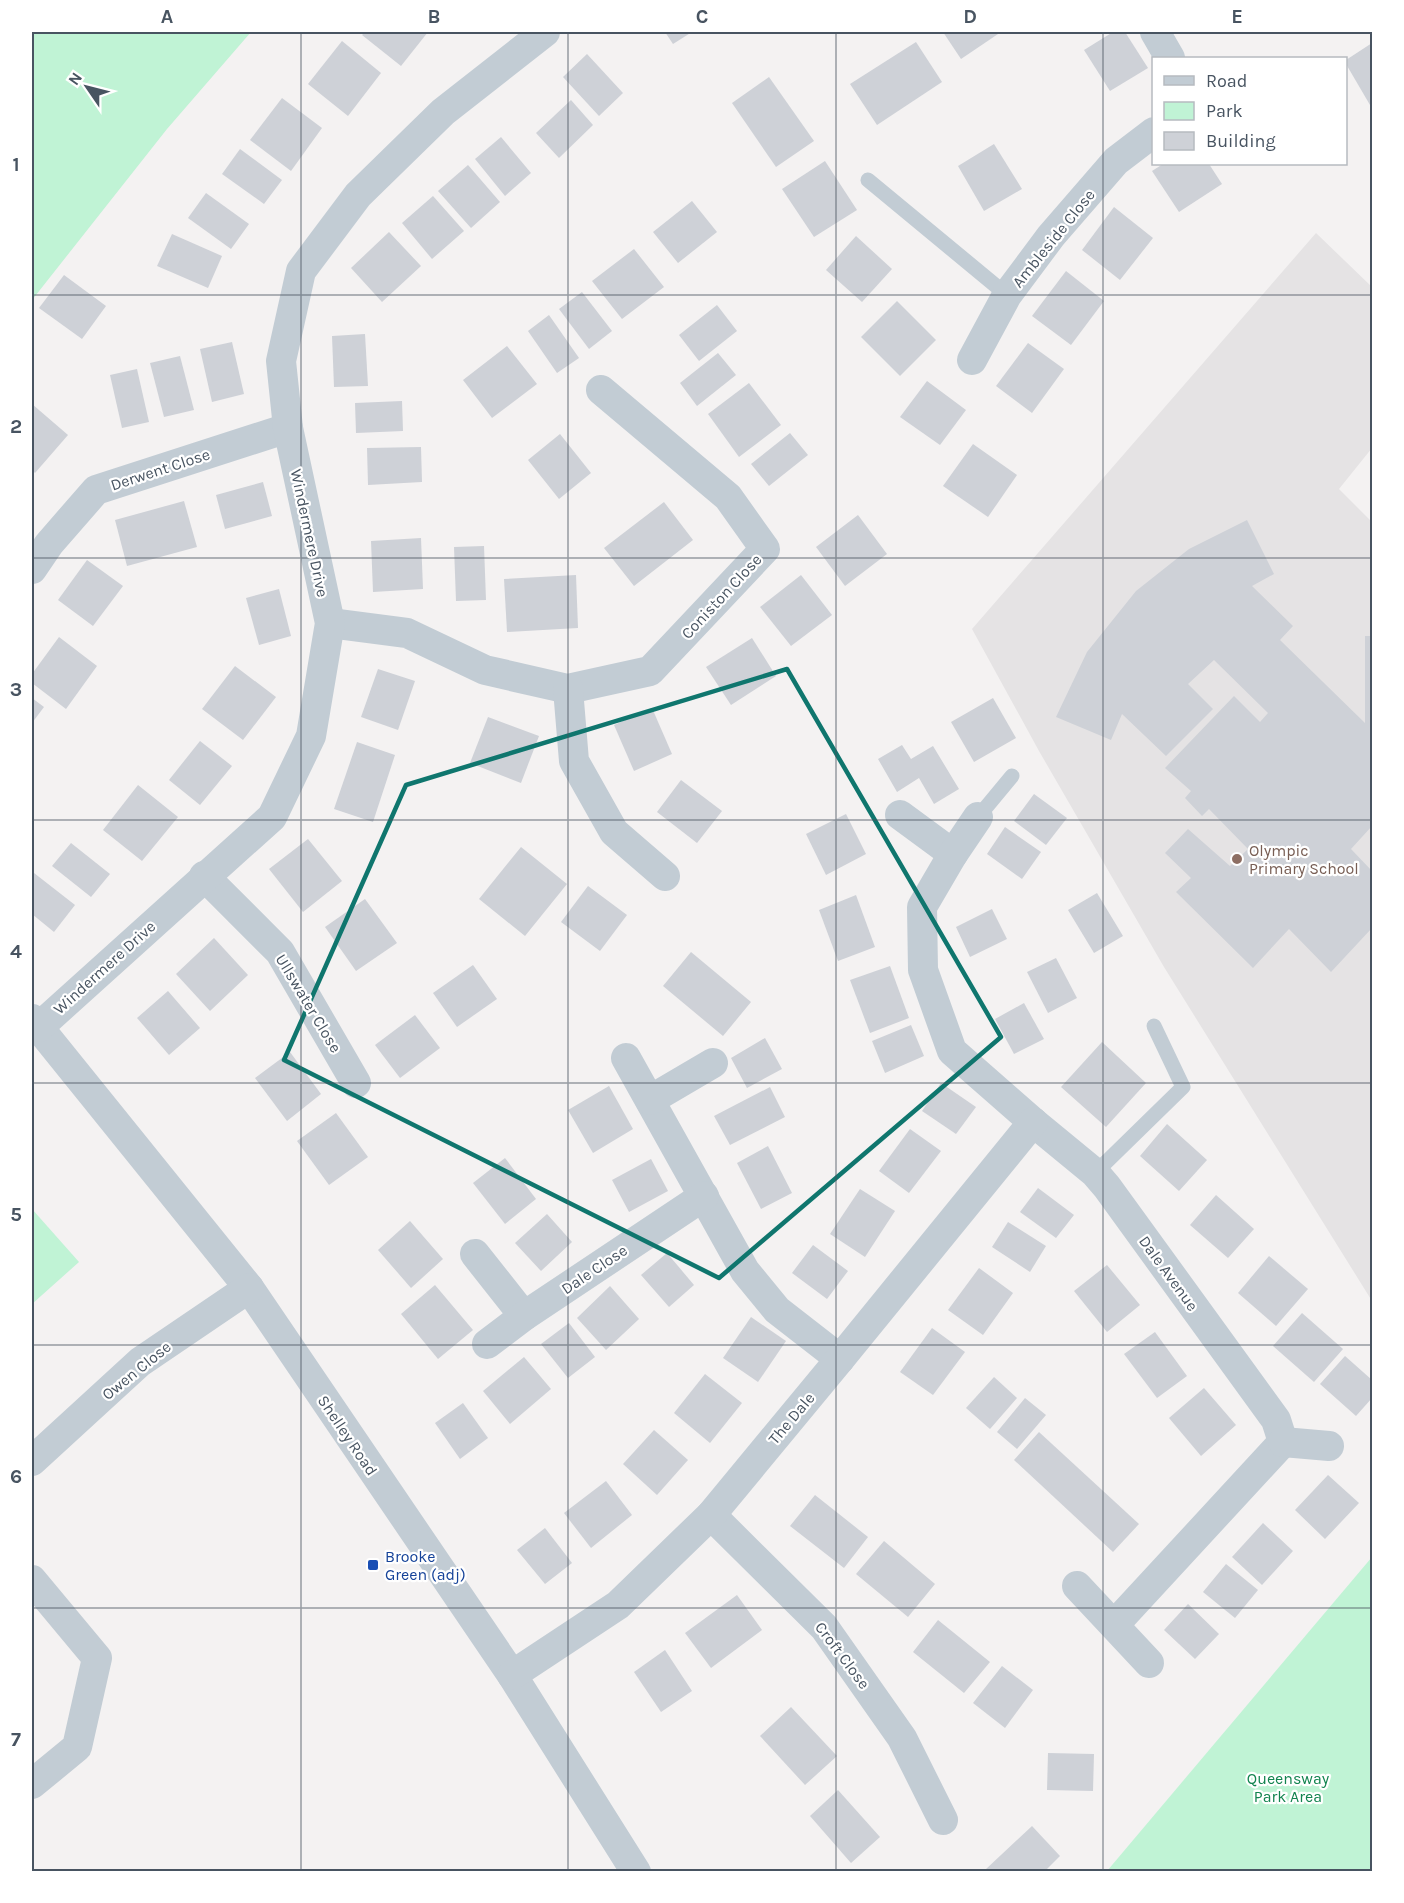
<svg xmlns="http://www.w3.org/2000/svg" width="1404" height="1903" font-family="Karla,sans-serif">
<rect width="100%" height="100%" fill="#f4f2f2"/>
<!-- education -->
<polygon fill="#e5e3e4" points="1316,233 1372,287 1372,448 1339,489 1372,522 1372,1301 1164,967 1039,751 972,629"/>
<!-- green -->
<g fill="#c0f3d5">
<polygon points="32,32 251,32 167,129 32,300"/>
<polygon points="32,1209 79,1262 32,1304"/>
<polygon points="1372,1557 1372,1871 1107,1871"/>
</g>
<!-- building -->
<g fill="#ced1d7">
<polygon points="365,32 428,32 401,66 362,35"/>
<polygon points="665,32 692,32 673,44"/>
<polygon points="943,32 1001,32 961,59"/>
<polygon points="1113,32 1125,32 1148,68 1110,91 1084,50"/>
<polygon points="342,41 381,73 348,116 308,84"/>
<polygon points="916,42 942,82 877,125 850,84"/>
<polygon points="1372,43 1372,104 1370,105 1346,64 1346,60"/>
<polygon points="587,54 623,93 599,116 563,77"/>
<polygon points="769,77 814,141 776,167 732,103"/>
<polygon points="282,98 322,128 291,171 250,140"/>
<polygon points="571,100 593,125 559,158 536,133"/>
<polygon points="501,137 531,173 505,196 475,159"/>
<polygon points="994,144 1022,189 984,211 958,166"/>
<polygon points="240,149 282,180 264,204 222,174"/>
<polygon points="825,161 857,210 814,237 782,189"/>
<polygon points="1163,164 1209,164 1222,184 1179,212 1152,171"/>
<polygon points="468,165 500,202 471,228 438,191"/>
<polygon points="206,193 249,224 231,249 188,218"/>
<polygon points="433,196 464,231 432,259 402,223"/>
<polygon points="692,201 717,232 678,263 653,232"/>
<polygon points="1114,207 1153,238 1120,280 1082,250"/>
<polygon points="389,232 421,266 382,302 351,268"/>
<polygon points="172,234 222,256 208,288 157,266"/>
<polygon points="856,236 892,269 862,302 826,270"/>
<polygon points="634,249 664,287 622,319 592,281"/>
<polygon points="1066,271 1104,301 1071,345 1032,316"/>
<polygon points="64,275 106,306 82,339 39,308"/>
<polygon points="582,292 612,331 589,349 559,309"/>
<polygon points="897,301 936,340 900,376 861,337"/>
<polygon points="717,305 737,331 699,361 679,335"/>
<polygon points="549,315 579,358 557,373 528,331"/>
<polygon points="365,334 368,386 334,387 332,336"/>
<polygon points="232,342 244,394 212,402 200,349"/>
<polygon points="1028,343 1064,369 1032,413 996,386"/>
<polygon points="507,346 537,384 492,418 463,380"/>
<polygon points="718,353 736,375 697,406 680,383"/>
<polygon points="180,356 194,410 164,417 150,363"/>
<polygon points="137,369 149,422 122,428 110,375"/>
<polygon points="927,381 966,410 940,445 900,417"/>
<polygon points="749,383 781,425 739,457 708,414"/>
<polygon points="402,401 403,431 356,433 355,403"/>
<polygon points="32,404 68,435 35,473 32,470"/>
<polygon points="790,433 808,455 769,486 751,464"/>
<polygon points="560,434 591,473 559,499 528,460"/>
<polygon points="973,444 1017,475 988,517 943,486"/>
<polygon points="421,447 422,482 368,485 367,448"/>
<polygon points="263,482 272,516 225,529 216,495"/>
<polygon points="184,501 197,547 127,566 115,520"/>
<polygon points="664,502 693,540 634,586 604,548"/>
<polygon points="858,515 887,554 845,586 816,547"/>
<polygon points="1247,520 1274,574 1252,586 1293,626 1280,640 1365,723 1365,636 1372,636 1372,826 1351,849 1372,871 1372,928 1331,972 1289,929 1253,968 1176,892 1191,878 1165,853 1188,829 1230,866 1248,849 1209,809 1202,816 1185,798 1191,791 1165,768 1234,696 1260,722 1268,713 1214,660 1188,684 1213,709 1166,756 1122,714 1111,740 1056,717 1087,652 1136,591 1189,549"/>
<polygon points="421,538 423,589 373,592 371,541"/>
<polygon points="484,546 486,600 456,601 454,547"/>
<polygon points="87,560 123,586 93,626 58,600"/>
<polygon points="576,575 578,628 507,632 504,579"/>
<polygon points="801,575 832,615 791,646 760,607"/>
<polygon points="279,589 291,636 259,645 246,598"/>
<polygon points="59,637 97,666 66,709 32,683 32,674"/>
<polygon points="752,638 776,676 731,705 706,667"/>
<polygon points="235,666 276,697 243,740 202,709"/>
<polygon points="378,669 415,681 398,730 361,717"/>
<polygon points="32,698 44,707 32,723"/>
<polygon points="993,698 1016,738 974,762 951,722"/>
<polygon points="652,708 672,754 634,771 614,725"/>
<polygon points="488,717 539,736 521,783 470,763"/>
<polygon points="200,741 232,766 200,805 169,780"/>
<polygon points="357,742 395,755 373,822 334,809"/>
<polygon points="902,745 911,759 933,746 959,789 934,804 919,778 897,792 878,759"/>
<polygon points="681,780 722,811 697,843 657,812"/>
<polygon points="138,785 178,817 142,861 103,830"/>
<polygon points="1034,794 1067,818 1046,845 1014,821"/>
<polygon points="846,814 866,854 826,875 806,834"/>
<polygon points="1005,827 1041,852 1022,879 987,854"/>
<polygon points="308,839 342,881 303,912 269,869"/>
<polygon points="71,843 110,874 91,897 52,866"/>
<polygon points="521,847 567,884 525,936 479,899"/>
<polygon points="34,873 75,905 54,932 32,914 32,875"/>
<polygon points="588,886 627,915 600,951 561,922"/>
<polygon points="1097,893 1123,936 1094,953 1068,910"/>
<polygon points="856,895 875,947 838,961 819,910"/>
<polygon points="365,899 397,943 356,971 325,927"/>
<polygon points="992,909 1007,939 970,957 956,927"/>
<polygon points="214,938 248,975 210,1011 176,974"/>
<polygon points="691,952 751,1002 723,1036 663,986"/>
<polygon points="1056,958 1077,998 1048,1013 1027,972"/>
<polygon points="473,965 497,999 457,1027 433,993"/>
<polygon points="890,966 909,1018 870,1033 850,980"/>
<polygon points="168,991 200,1028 169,1055 137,1018"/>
<polygon points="1024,1003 1044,1039 1014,1054 995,1019"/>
<polygon points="415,1015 440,1048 400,1078 375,1045"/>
<polygon points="911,1025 924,1056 885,1073 872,1041"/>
<polygon points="765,1038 782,1069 747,1088 731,1058"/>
<polygon points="1102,1042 1146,1083 1106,1127 1061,1087"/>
<polygon points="290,1052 321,1094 287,1121 255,1078"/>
<polygon points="941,1083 976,1107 956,1134 922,1111"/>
<polygon points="609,1086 633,1129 593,1153 568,1110"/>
<polygon points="770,1087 785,1117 730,1145 714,1116"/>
<polygon points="336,1113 368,1157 329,1185 297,1141"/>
<polygon points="1167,1124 1207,1160 1179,1191 1140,1156"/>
<polygon points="910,1129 941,1151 909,1193 879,1171"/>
<polygon points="768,1146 792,1193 761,1209 737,1163"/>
<polygon points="505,1158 536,1199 505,1224 473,1183"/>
<polygon points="651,1159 668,1191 629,1212 612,1180"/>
<polygon points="1038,1188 1074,1215 1056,1238 1020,1212"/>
<polygon points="860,1189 895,1211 865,1257 830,1234"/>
<polygon points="1216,1195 1254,1229 1228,1258 1190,1225"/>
<polygon points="547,1214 572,1242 541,1271 515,1243"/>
<polygon points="410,1221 443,1259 411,1288 378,1250"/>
<polygon points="1008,1222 1046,1246 1030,1272 992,1247"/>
<polygon points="813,1245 848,1271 827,1299 792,1273"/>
<polygon points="667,1253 694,1285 669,1307 641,1275"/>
<polygon points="1269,1256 1308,1289 1276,1326 1238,1293"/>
<polygon points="1107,1265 1140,1305 1107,1332 1074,1291"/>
<polygon points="979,1268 1013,1293 983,1335 948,1310"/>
<polygon points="435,1285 473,1330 438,1359 401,1314"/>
<polygon points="610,1286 639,1319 606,1350 577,1318"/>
<polygon points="1302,1313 1343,1349 1314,1382 1273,1346"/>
<polygon points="751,1317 786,1341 758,1382 723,1358"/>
<polygon points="569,1323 595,1357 568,1378 541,1344"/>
<polygon points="932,1328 965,1352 933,1395 900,1372"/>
<polygon points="1155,1332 1187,1376 1157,1398 1124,1354"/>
<polygon points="1345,1356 1372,1380 1372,1398 1356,1416 1320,1384"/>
<polygon points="524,1357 551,1389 510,1424 483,1391"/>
<polygon points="705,1374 742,1403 710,1443 674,1413"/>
<polygon points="994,1377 1017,1398 990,1429 966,1408"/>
<polygon points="1204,1388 1236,1425 1201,1456 1169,1418"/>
<polygon points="1025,1398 1046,1415 1017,1449 997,1432"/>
<polygon points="463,1403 488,1438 460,1459 435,1423"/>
<polygon points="654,1430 688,1460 657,1495 623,1464"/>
<polygon points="1039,1432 1139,1524 1113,1552 1014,1460"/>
<polygon points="1328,1475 1359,1503 1325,1539 1295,1510"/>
<polygon points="606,1481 632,1515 591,1548 564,1513"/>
<polygon points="815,1495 868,1537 844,1568 790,1526"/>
<polygon points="1263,1523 1293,1551 1262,1585 1232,1557"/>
<polygon points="545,1528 572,1563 545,1584 517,1550"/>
<polygon points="884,1541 935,1584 908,1617 856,1574"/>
<polygon points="1226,1564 1258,1590 1235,1618 1203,1592"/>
<polygon points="737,1595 762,1630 711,1668 685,1633"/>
<polygon points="1188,1604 1219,1634 1195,1659 1164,1630"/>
<polygon points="938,1620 990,1662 964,1693 913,1652"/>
<polygon points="665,1650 692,1691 661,1712 634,1672"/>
<polygon points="1002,1666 1033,1690 1005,1728 973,1703"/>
<polygon points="791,1707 837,1756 805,1785 760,1736"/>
<polygon points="1048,1753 1094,1754 1093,1791 1047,1790"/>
<polygon points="838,1790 880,1837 851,1863 810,1816"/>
<polygon points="1032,1826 1060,1856 1044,1872 986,1872 985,1870"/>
</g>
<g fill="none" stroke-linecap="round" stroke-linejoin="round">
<!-- service -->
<g stroke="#c2ccd4" stroke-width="15">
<polyline points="868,180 1007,295"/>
<polyline points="978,817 1012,776"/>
<polyline points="1095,1173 1183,1087 1154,1026"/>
</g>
<!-- minor -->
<g stroke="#c2ccd4" stroke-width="30">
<polyline points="1155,32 1170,58"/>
<polyline points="972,360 1007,295 1051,236 1116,161 1154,132"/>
<polyline points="32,569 49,544 96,490 288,428"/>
<polyline points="330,623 407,633 485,670 568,689 650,671 765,549 728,497 601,390"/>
<polyline points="568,689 574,761 614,832 665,876"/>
<polyline points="900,815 953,854"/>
<polyline points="978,817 953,854 922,907 923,970 952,1051 1033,1122 1095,1173 1107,1187 1276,1420 1283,1442 1114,1625"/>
<polyline points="204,876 280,952 356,1083"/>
<polyline points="32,1019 249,1288 512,1675 636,1872"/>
<polyline points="39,1027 272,817 311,736 330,623 288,428 281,361 301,271 358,195 443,112 545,32"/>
<polyline points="626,1058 745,1271 777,1310 840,1359"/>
<polyline points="650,1100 713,1063"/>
<polyline points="475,1254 524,1316"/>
<polyline points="487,1344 524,1316 704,1196"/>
<polyline points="1283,1442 1329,1446"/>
<polyline points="32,1461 140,1362 249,1288"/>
<polyline points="711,1515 824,1627 902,1738 943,1820"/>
<polyline points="32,1580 97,1658 77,1747 32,1784"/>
<polyline points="1077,1586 1149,1663"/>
<polyline points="512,1675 618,1605 711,1515 840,1359 1033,1122"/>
</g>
</g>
<!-- marked area -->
<path fill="none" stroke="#0f766e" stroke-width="4.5" stroke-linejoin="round" d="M 787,669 L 1001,1037 L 719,1278 L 284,1060 L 406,785 Z"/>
<!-- grid -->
<path fill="none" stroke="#485461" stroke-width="1.5" stroke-opacity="0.55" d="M 301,32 L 301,1872M 568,32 L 568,1872M 836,32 L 836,1872M 1103,32 L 1103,1872M 32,295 L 1372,295M 32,558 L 1372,558M 32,820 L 1372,820M 32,1083 L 1372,1083M 32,1345 L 1372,1345M 32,1608 L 1372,1608"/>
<!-- markers -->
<circle fill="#8d6e63" stroke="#fff" stroke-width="2" cx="1237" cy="859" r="6"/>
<rect fill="#1a4fb4" stroke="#fff" stroke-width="2" x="367" y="1559" width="12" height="12" rx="3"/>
<g text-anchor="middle" stroke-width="4.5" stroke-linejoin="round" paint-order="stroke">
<!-- street labels -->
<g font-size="16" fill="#485461" stroke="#fff">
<text transform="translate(1053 238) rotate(-51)" y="6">Ambleside Close</text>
<text transform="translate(160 469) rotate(-18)" y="6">Derwent Close</text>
<text transform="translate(310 533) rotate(78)" y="6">Windermere Drive</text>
<text transform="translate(721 596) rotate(-47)" y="6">Coniston Close</text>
<text transform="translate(104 967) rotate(-42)" y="6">Windermere Drive</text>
<text transform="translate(309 1003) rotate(59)" y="6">Ullswater Close</text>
<text transform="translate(594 1269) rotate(-34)" y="6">Dale Close</text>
<text transform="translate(1169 1273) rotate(54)" y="6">Dale Avenue</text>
<text transform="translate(136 1370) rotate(-39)" y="6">Owen Close</text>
<text transform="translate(791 1418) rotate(-50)" y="6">The Dale</text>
<text transform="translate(348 1435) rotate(56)" y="6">Shelley Road</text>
<text transform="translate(843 1655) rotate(53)" y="6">Croft Close</text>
</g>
<!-- education labels -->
<g font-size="16" fill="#785e54" stroke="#fff" text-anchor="start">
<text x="1249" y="856">Olympic<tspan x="1249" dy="18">Primary School</tspan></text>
</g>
<!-- transit labels -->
<g font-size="16" fill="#164399" stroke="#fff" text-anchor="start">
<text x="385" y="1562">Brooke<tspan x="385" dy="18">Green (adj)</tspan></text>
</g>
<!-- park labels -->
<g font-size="16" fill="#12844f" stroke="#fff">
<text x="1288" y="1784">Queensway<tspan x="1288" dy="18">Park Area</tspan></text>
</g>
</g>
<!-- border -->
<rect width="1404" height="1903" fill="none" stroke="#ffffff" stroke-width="66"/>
<!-- legend -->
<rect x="1152" y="57" width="195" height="108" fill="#ffffff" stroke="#b6bbc0" stroke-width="1.5"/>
<rect x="1164" y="76" width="30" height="9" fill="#c2ccd4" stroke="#b6bbc0" stroke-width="1.5"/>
<text x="1206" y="87" font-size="18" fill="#485461">Road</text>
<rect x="1164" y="102" width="30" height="18" fill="#c0f3d5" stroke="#b6bbc0" stroke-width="1.5"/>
<text x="1206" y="117" font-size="18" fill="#485461">Park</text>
<rect x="1164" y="132" width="30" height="18" fill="#ced1d7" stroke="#b6bbc0" stroke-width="1.5"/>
<text x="1206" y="147" font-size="18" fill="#485461">Building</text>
<!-- north arrow -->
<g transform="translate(87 87) rotate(305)" stroke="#ffffff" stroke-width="4.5" paint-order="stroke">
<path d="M0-4.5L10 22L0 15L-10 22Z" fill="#485461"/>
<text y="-9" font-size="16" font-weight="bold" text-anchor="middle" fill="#485461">N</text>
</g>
<rect x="33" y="33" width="1338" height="1837" fill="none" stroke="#485461" stroke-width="2"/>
<g font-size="20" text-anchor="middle" font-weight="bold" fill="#485461">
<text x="167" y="23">A</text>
<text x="434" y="23">B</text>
<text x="702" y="23">C</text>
<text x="970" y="23">D</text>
<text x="1237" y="23">E</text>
<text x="16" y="171">1</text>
<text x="16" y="433">2</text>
<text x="16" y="696">3</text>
<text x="16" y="958">4</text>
<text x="16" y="1221">5</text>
<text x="16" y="1483">6</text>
<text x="16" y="1746">7</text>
</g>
</svg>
